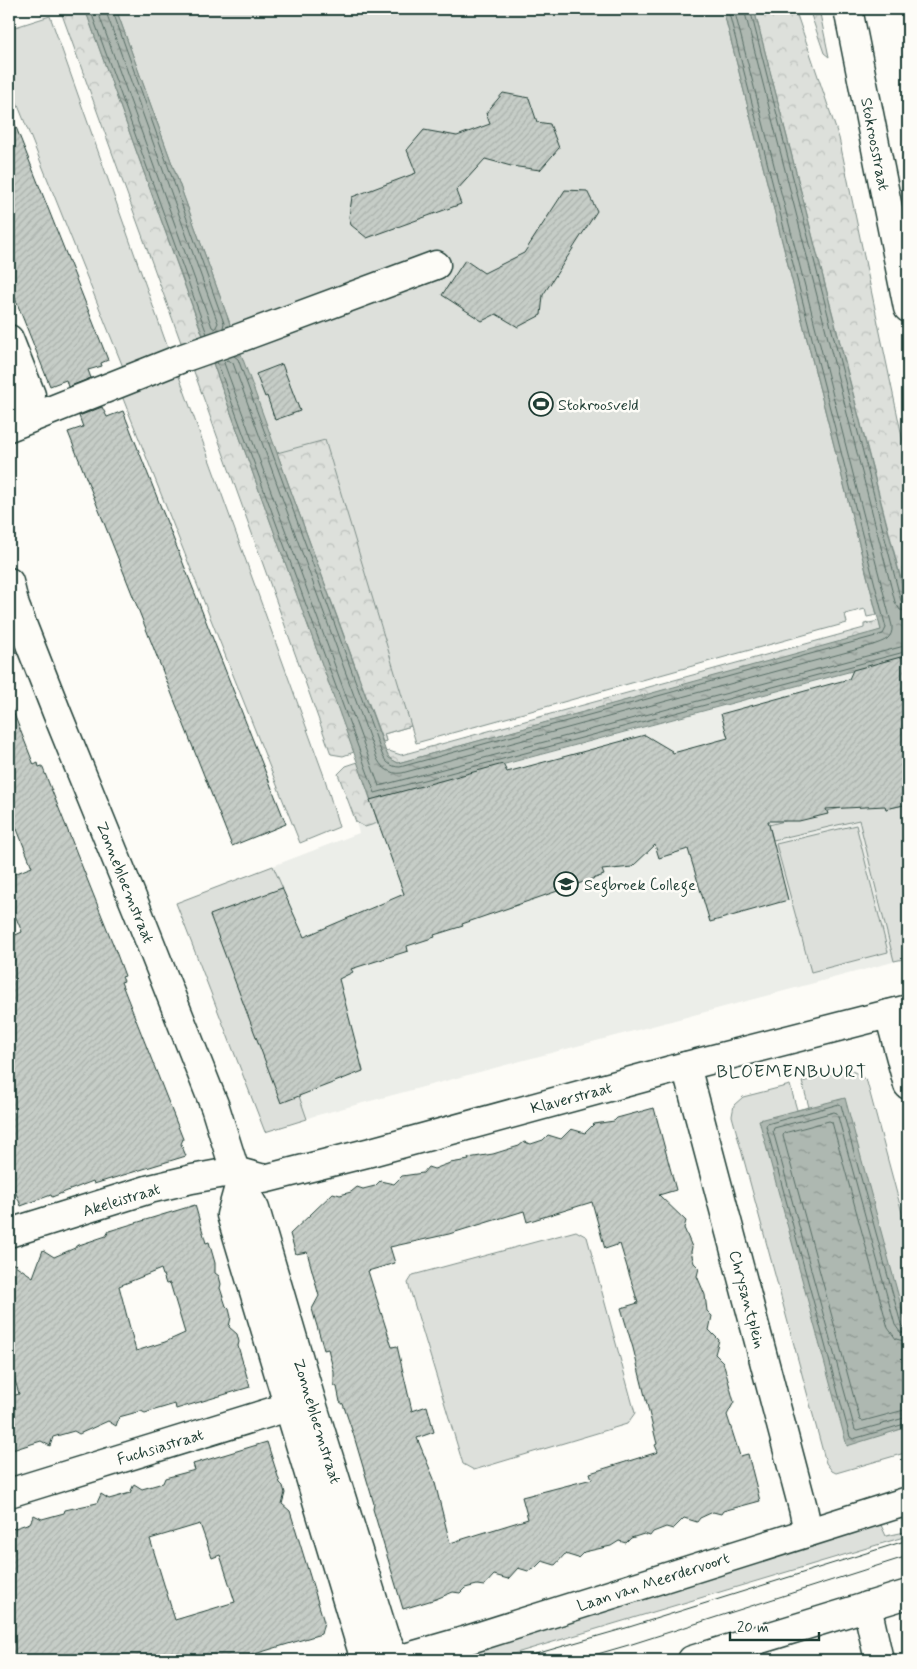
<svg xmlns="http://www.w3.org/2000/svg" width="917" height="1669" font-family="Mynerve,sans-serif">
<defs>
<pattern id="forest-crowns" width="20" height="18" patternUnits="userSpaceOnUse" patternTransform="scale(1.25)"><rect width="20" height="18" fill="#dde0db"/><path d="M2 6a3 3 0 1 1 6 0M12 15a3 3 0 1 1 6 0" fill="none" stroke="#bdc1bd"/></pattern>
<pattern id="water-ripples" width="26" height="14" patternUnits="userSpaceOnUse" patternTransform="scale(1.25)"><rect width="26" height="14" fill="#aeb8b1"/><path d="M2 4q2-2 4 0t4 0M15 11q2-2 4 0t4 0" fill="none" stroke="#8d9791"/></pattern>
<pattern id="building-hatch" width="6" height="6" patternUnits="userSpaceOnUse" patternTransform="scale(1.25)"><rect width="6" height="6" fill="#c6cdc7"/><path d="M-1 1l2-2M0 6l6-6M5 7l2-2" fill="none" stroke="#aab1ac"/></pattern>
</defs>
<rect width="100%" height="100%" fill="#fdfcf7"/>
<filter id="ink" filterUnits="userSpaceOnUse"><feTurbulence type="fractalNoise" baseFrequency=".02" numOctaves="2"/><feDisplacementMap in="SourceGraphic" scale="10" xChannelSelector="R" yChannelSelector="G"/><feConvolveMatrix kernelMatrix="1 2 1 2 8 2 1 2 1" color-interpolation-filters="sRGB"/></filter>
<g filter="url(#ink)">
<!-- built -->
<polygon fill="#eceee9" points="908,656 908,958 314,1116 265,1132 176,903 359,833 351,806"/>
<!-- green -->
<g fill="#dde0db" stroke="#7e8e88">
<polygon points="116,9 723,9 877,615 867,617 865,609 845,614 847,623 416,743 411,726 384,734 386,741 383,742 277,453 225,334 230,324"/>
<polygon points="50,16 170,354 125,372 9,83 9,29"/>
<polygon points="176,368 324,776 339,827 300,843 120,391"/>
<polygon points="884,799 886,809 908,804 908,958 894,961 859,820 773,840 769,825 796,818 826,814 827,811"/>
<polygon points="856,825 888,952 811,972 776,844"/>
<polygon points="273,866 283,889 213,916 299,1096 307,1119 265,1132 176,903"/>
<path d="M 842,1070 C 853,1070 859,1073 867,1082 L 908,1235 L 908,1452 L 836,1473 L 832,1471 L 826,1463 L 732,1116 L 734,1105 L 743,1097 L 790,1085 L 797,1110 L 809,1107 L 802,1082 Z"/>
<polygon points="576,1231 587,1237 635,1413 627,1424 474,1470 463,1464 408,1283 413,1275"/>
<polygon points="880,1523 886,1536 905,1532 907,1536 493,1660 444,1660"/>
</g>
<!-- forest -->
<g fill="url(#forest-crowns)" stroke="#7e8e88">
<polygon points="60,9 85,9 204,339 183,348"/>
<polygon points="754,9 795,9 839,138 908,465 908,606"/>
<polygon points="809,9 819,9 829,57 824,53"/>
<polygon points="211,358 354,752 343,756 331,754 192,366"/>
<polygon points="325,440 411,726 384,734 386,741 383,742 277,453"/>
<polygon points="879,621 881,630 870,634 398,763 389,758 386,752 389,751 401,755 864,628 864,624"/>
<polygon points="358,762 378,823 365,827 356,822 338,774 346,766"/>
</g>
<!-- water -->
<g fill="url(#water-ripples)" stroke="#75877f">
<polygon points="85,9 116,9 230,324 226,334 232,350 241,354 386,752 389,758 398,763 881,630 723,9 754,9 908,608 908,656 371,800"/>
<polygon points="845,1098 908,1331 908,1427 847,1446 759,1120"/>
</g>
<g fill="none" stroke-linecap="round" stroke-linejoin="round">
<!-- shore -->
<g stroke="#586e66" stroke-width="1">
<polyline points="90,9 207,334"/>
<polyline points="97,9 212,327 215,329 218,323 105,9"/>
<polyline points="112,9 224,323 223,328"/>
<path d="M 734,9 L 892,626 C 893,639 884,641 873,645 L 402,773 C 390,775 380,767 376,756 L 233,363 L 227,360 L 224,363 L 379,786 L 908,645"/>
<polyline points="744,9 895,602 900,610 908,611"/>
<polyline points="750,9 901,601 904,604 908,605"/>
<path d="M 234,356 L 238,359 L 382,754 C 385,762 391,767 400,767 L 883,634 L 886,628 L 728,9"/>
<polyline points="217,362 375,793 908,651"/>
<polyline points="908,1328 904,1327 901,1324 841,1105 839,1104 767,1124 766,1126 850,1437 853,1439 908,1423"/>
<polyline points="908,1334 900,1332 895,1325 837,1113 834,1112 774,1128 773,1131 855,1430 857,1431 908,1417"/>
<polyline points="908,1342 896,1339 888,1328 832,1122 829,1121 784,1133 783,1136 860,1420 863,1421 908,1409"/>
</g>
</g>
<!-- building -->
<g fill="url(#building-hatch)" stroke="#1f3d34" fill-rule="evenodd">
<polygon points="503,93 529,98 537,122 550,124 559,148 540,170 511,166 485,159 456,191 461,204 367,238 351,225 349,217 352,197 416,173 407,150 424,130 457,136 490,124 486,113"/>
<polygon points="10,112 108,360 101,363 102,366 88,370 91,378 68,387 66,380 50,386 9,283"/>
<polygon points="565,190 587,191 597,211 543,295 541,315 518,327 496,314 482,321 442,295 465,260 484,273 524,253"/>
<polygon points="282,364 300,411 275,420 267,396 265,397 256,374"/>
<polygon points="102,407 107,417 123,411 286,824 232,846 68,432 83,427 79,416"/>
<polygon points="908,655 908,804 886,809 885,806 826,809 828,814 799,821 768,821 788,900 710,922 688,849 659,858 655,845 632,867 602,870 604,875 462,924 463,926 434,935 435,937 407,946 408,951 351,969 353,972 339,979 363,1071 281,1103 210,915 282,888 304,937 404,894 370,800 503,764 507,772 645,735 672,751 673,753 728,738 721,714 849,679 853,670"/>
<polygon points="10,704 34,765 38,763 39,767 42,766 115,949 125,976 122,977 124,981 121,982 183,1139 181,1144 186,1156 94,1184 93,1181 52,1197 51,1195 21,1206 9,1176 9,938 22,932 9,901 9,876 32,867 9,809 9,705"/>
<path d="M 654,1108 L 676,1190 L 659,1195 L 686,1221 L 684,1228 L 692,1247 L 691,1252 L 694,1263 L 699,1268 L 697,1276 L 705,1295 L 707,1311 L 712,1316 L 709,1330 L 719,1340 L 715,1354 L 723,1362 L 734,1402 L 727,1415 L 740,1456 L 748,1454 L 760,1501 L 723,1511 L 721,1514 L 713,1512 L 700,1518 L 697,1522 L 684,1518 L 673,1529 L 666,1527 L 653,1532 L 650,1536 L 644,1534 L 631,1538 L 626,1543 L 619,1541 L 611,1546 L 584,1552 L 578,1558 L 565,1554 L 555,1565 L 542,1561 L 534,1569 L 528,1571 L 518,1568 L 508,1579 L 494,1575 L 484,1586 L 477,1585 L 465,1588 L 460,1593 L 453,1592 L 436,1599 L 403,1609 L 373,1509 L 374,1504 L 353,1433 L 343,1404 L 340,1402 L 337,1387 L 334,1385 L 334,1372 L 328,1349 L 324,1350 L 312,1309 L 319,1296 L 307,1252 L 296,1254 L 290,1234 L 333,1193 L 340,1195 L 351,1192 L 357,1187 L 363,1189 L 375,1186 L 380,1181 L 394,1184 L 402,1176 L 423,1173 L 428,1167 L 434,1169 L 450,1163 L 469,1160 L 468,1158 L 493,1154 L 519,1146 L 524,1142 L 531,1144 L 543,1140 L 548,1135 L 561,1139 L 571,1129 L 585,1133 L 594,1124 L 614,1121 L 617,1118 ZM 592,1202 L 605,1249 L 620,1244 L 638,1303 L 621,1308 L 633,1348 L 657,1444 L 655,1445 L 658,1452 L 590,1473 L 592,1479 L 522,1497 L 528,1519 L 450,1543 L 434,1479 L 417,1438 L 434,1432 L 427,1406 L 412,1411 L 397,1346 L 392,1347 L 368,1271 L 395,1263 L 390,1247 L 449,1234 L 524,1211 L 527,1222 Z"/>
<path d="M 195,1205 L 206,1243 L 209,1242 L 215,1263 L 215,1273 L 219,1276 L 221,1284 L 220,1288 L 226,1306 L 229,1309 L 231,1317 L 229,1327 L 237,1334 L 239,1342 L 238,1346 L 250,1387 L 176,1409 L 175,1404 L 145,1413 L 141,1411 L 119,1417 L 116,1426 L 108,1421 L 79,1434 L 74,1431 L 53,1437 L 50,1446 L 41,1441 L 9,1451 L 9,1397 L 19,1394 L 9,1360 L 9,1261 L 33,1277 L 43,1250 L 54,1257 L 75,1248 L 76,1246 L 106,1236 L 109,1231 ZM 161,1269 L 166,1284 L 170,1283 L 185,1333 L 165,1342 L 136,1351 L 119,1286 Z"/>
<path d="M 267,1442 L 280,1483 L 283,1486 L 285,1493 L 282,1504 L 290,1511 L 324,1622 L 321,1634 L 235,1660 L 9,1660 L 9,1530 L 30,1523 L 34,1515 L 42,1519 L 64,1513 L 65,1510 L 97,1503 L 101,1494 L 109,1499 L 130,1493 L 134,1484 L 142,1489 L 163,1483 L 165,1478 L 195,1470 L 193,1464 ZM 200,1524 L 212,1558 L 220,1555 L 235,1602 L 175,1620 L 150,1539 Z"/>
</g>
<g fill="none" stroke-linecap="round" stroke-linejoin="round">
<!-- minor casing -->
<g stroke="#1f3d34" stroke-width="31">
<g id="minor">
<polyline points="848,9 908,308"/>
<polyline points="9,339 31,395 9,404"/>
<polyline points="9,427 180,359 234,340 436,265"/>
<polyline points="9,582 15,606 57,713 138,912 215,1107 235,1171 240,1183 255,1209 311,1400 384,1635 396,1660"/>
<polyline points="889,1014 908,1085"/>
<polyline points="686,1066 803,1508 808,1532"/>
<polyline points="240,1183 231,1215 365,1660"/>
<polyline points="9,1233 150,1189 192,1179 235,1171 264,1179 371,1152 686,1066 908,1009"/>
<polyline points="9,1493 304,1402"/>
<polyline points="867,1606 879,1660"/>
<polyline points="398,1660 464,1641 908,1501"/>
<polyline points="692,1660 908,1594"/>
</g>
</g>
<!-- minor -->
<use href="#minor" stroke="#fdfcf7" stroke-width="28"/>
<!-- tram -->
<g stroke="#1f3d34" stroke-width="1">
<polyline points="515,1660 626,1628 908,1540"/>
<polyline points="577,1660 632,1644 908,1556"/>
</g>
</g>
</g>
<!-- icons -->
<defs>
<g id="stadium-ring" transform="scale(1.25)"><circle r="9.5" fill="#fdfcf7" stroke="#1f3d34" stroke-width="1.5"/><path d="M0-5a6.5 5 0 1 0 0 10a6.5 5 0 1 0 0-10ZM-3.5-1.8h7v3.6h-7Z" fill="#1f3d34"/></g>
<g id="school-ring" transform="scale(1.25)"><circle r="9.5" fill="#fdfcf7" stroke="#1f3d34" stroke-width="1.5"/><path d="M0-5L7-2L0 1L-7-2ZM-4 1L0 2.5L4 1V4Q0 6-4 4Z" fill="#1f3d34"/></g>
</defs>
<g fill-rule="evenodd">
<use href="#stadium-ring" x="541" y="404"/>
<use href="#school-ring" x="566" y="884"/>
</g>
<g text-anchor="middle" stroke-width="5" stroke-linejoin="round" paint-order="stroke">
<!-- street labels -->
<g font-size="16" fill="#1f3d34" stroke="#fdfcf7">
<text transform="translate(876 144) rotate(79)" y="6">Stokroosstraat</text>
<text transform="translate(126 882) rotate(68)" y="6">Zonnebloemstraat</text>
<text transform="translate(571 1097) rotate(-15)" y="6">Klaverstraat</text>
<text transform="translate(121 1199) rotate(-17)" y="6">Akeleistraat</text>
<text transform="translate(748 1299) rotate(75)" y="6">Chrysantplein</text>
<text transform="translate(318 1421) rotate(73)" y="6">Zonnebloemstraat</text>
<text transform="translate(160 1446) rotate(-17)" y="6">Fuchsiastraat</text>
<text transform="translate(653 1581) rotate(-18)" y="6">Laan van Meerdervoort</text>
</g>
<!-- poi labels -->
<g font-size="16" fill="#1f3d34" stroke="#fdfcf7" text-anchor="start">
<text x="558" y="410">Stokroosveld</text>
<text x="584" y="890">Segbroek College</text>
</g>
<!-- neighbourhood labels -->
<g font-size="18" letter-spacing="1" fill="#1f3d34" stroke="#fdfcf7">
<text x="792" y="1077">BLOEMENBUURT</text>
</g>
</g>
<!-- margin -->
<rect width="917" height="1669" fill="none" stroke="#fdfcf7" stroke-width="30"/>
<rect x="15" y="15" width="887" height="1639" fill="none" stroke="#1f3d34" stroke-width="2" filter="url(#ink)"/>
<!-- scale -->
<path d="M730 1632v8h89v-8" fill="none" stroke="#1f3d34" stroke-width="2.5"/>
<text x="737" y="1632" font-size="15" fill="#1f3d34" stroke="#fdfcf7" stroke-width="4" paint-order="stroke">20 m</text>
</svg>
